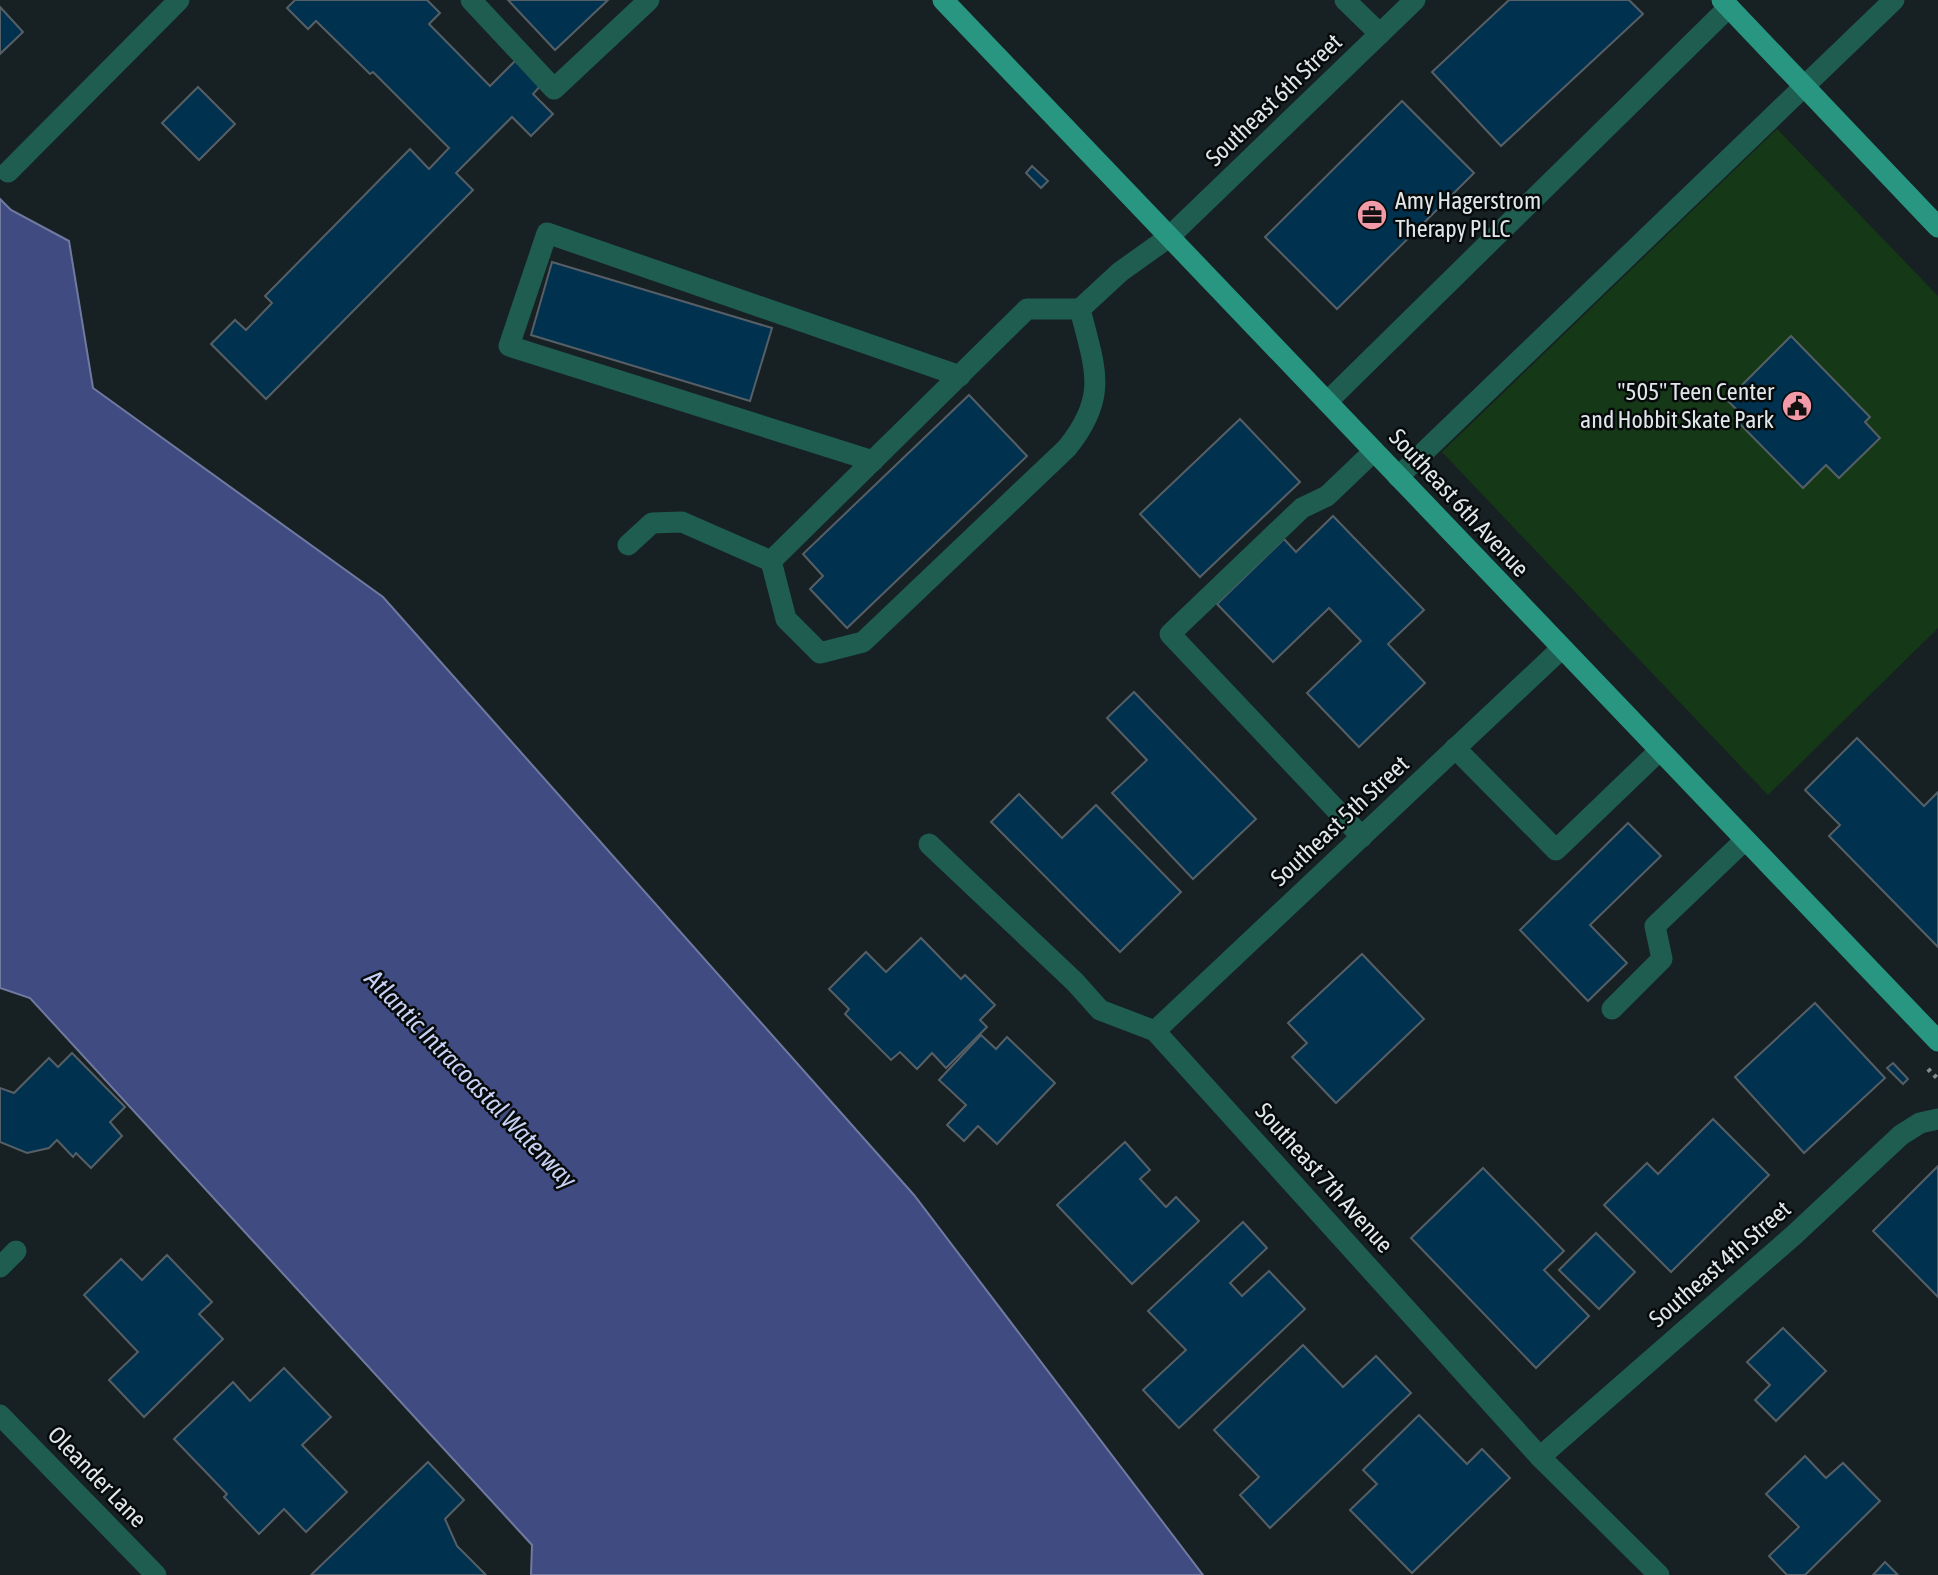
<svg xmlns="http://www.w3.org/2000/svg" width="1938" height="1575" font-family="'Asap Condensed',sans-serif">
<rect width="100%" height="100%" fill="#172123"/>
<!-- green -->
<polygon fill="#153917" points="1777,129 1938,296 1938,628 1768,795 1442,452"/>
<!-- water -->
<polygon fill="#404b81" stroke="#707aa0" stroke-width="2" points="0,199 11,210 69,241 93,388 383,597 914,1195 1203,1575 531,1575 532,1545 30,998 0,988"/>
<!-- building -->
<g fill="#00324f" stroke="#575f66" stroke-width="2">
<polygon points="295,0 427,0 440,13 429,24 490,86 518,58 543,83 533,94 553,114 531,136 512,117 456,173 473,190 266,399 211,344 235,320 246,330 272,303 265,296 410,149 429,169 449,148 373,72 370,74 316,21 308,29 287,8"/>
<polygon points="508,0 608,0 555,50"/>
<polygon points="1509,0 1629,0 1643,14 1501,146 1432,72"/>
<polygon points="0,7 23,32 0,54"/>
<polygon points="198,87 235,124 199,160 162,123"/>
<polygon points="1402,101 1474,173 1337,309 1265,237"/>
<polygon points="1032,166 1048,181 1041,188 1026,173"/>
<polygon points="552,262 772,328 750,401 531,335"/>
<polygon points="1791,336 1870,417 1865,422 1880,438 1839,478 1826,465 1803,488 1734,418 1740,413 1727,400"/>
<polygon points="969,395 1027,456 847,628 810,589 823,576 803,554"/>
<polygon points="1240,419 1300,482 1200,577 1140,514"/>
<polygon points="1333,516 1424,610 1388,644 1425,683 1359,747 1307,693 1361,641 1329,608 1273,662 1217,604 1284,539 1296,552"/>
<polygon points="1134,692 1256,819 1193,879 1112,793 1147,760 1107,718"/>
<polygon points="1857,738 1924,806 1938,792 1938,947 1829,836 1840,825 1805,790"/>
<polygon points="1019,794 1062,838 1096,805 1181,892 1120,952 991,822"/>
<polygon points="1628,823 1661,856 1590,925 1627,963 1588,1001 1520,930"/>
<polygon points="921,938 961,979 965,975 995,1005 980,1020 987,1027 946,1068 932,1053 917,1069 900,1052 891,1060 845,1014 849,1009 829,989 866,952 886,972"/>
<polygon points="1362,954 1424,1019 1336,1103 1292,1057 1307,1043 1288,1023"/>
<polygon points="1815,1003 1885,1078 1804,1153 1735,1077"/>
<polygon points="981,1035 996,1049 1007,1037 1055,1083 997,1144 978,1126 964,1141 947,1125 966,1105 939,1080"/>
<polygon points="72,1053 125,1107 110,1122 122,1136 91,1168 76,1153 73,1157 57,1140 49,1148 27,1153 0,1142 0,1088 14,1093 49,1058 58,1067"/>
<polygon points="1893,1063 1908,1079 1903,1084 1887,1068"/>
<polygon points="1713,1119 1769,1175 1671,1272 1604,1205 1647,1163 1658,1174"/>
<polygon points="1125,1142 1150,1170 1140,1179 1166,1207 1176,1197 1199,1221 1132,1284 1057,1205"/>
<polygon points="1938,1166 1938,1297 1873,1231"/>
<polygon points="1483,1168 1564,1251 1544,1270 1589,1316 1536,1368 1411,1238"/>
<polygon points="1243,1222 1267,1248 1230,1283 1242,1296 1269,1271 1305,1309 1179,1428 1143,1390 1186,1350 1148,1311"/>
<polygon points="1596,1233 1635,1272 1599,1309 1559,1270"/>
<polygon points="167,1255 212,1302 199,1314 223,1339 144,1417 109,1380 138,1352 84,1295 121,1259 142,1280"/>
<polygon points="1783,1328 1826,1371 1776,1421 1755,1400 1770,1385 1747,1362"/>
<polygon points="1303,1345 1343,1387 1376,1356 1411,1393 1270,1528 1240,1495 1259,1477 1214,1430"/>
<polygon points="284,1368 331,1417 302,1445 347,1492 306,1532 284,1509 259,1534 224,1497 227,1494 174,1439 233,1382 250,1401"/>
<polygon points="1419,1415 1467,1464 1482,1449 1510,1478 1412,1573 1350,1510 1377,1484 1363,1470"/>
<polygon points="1805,1456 1826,1478 1843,1463 1880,1501 1805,1575 1787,1575 1769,1556 1799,1527 1766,1494"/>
<polygon points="428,1462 464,1500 445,1519 457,1546 486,1575 311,1575"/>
<polygon points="1885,1562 1898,1575 1873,1575"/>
</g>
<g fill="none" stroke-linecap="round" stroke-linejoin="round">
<!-- path -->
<polyline stroke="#848c8d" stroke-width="4.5" stroke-dasharray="3.5 5" stroke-linecap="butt" points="1928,1069 1938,1079"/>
<!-- lane -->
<g stroke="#1e5d50" stroke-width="21">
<polyline points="471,0 554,89 649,0"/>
<polyline points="1345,0 1380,34"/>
<path d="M 1080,309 C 1095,369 1109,396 1067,448 L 863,642 L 820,653 L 786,619 L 771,561 L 1027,309 L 1080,309 L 1120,272 L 1169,237"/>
<polyline points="1327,402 1729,7"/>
<polyline points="873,461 509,346 547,233 960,376"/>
<polyline points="1398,477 1894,0"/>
<polyline points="628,545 652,523 682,522 771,561"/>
<polyline points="1455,748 1556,850 1659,751"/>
<polyline points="1362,837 1170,634 1302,508 1327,496 1374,451"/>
<polyline points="1612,1009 1662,959 1655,926 1745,840"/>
</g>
<!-- street -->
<g stroke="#1e5d50" stroke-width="21">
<polyline points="8,172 179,0"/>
<polyline points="1169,237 1415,0"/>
<polyline points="929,844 1075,982 1100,1010 1155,1031 1540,1457 1659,1575"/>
<polyline points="1155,1031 1561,649"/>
<polyline points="0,1267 16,1251"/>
<polyline points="0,1415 156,1575"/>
<polyline points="1540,1457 1794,1235 1901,1135 1920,1123 1938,1119"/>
</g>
<!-- primary -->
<g stroke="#289681" stroke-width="21">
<polyline points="943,0 1938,1041"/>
<polyline points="1722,0 1938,227"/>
</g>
</g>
<!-- icons -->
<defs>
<g id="office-disc" transform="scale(1.575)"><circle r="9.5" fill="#f39aa9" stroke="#060a0b"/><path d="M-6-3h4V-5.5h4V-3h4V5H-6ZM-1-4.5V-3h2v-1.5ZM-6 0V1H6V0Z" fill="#111"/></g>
<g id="civic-disc" transform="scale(1.575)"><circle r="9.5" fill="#f39aa9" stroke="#060a0b"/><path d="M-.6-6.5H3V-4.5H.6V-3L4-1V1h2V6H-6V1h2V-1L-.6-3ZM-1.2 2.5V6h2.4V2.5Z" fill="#111"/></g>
</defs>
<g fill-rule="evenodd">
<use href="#office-disc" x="1372" y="215"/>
<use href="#civic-disc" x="1797" y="406"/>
</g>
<g text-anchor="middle" stroke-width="5" stroke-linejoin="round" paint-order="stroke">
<!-- street labels -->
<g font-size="24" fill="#e0e7e8" stroke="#060a0b">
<text transform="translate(1274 100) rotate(-44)" y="8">Southeast 6th Street</text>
<text transform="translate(1459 503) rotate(47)" y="8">Southeast 6th Avenue</text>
<text transform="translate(1340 821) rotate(-43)" y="8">Southeast 5th Street</text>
<text transform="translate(1324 1178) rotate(48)" y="8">Southeast 7th Avenue</text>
<text transform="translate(1720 1264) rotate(-41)" y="8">Southeast 4th Street</text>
<text transform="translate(97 1477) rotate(46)" y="8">Oleander Lane</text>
</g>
<!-- poi labels -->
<g font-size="24" fill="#e0e7e8" stroke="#060a0b" text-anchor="start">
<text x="1395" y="209">Amy Hagerstrom<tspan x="1395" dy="28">Therapy PLLC</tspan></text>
<text x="1774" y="400" text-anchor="end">"505" Teen Center<tspan x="1774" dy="28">and Hobbit Skate Park</tspan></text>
</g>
<!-- water labels -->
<g font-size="26" font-style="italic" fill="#c8d2f4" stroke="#060a0b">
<text transform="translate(471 1079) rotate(46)" y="9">Atlantic Intracoastal Waterway</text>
</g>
</g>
</svg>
